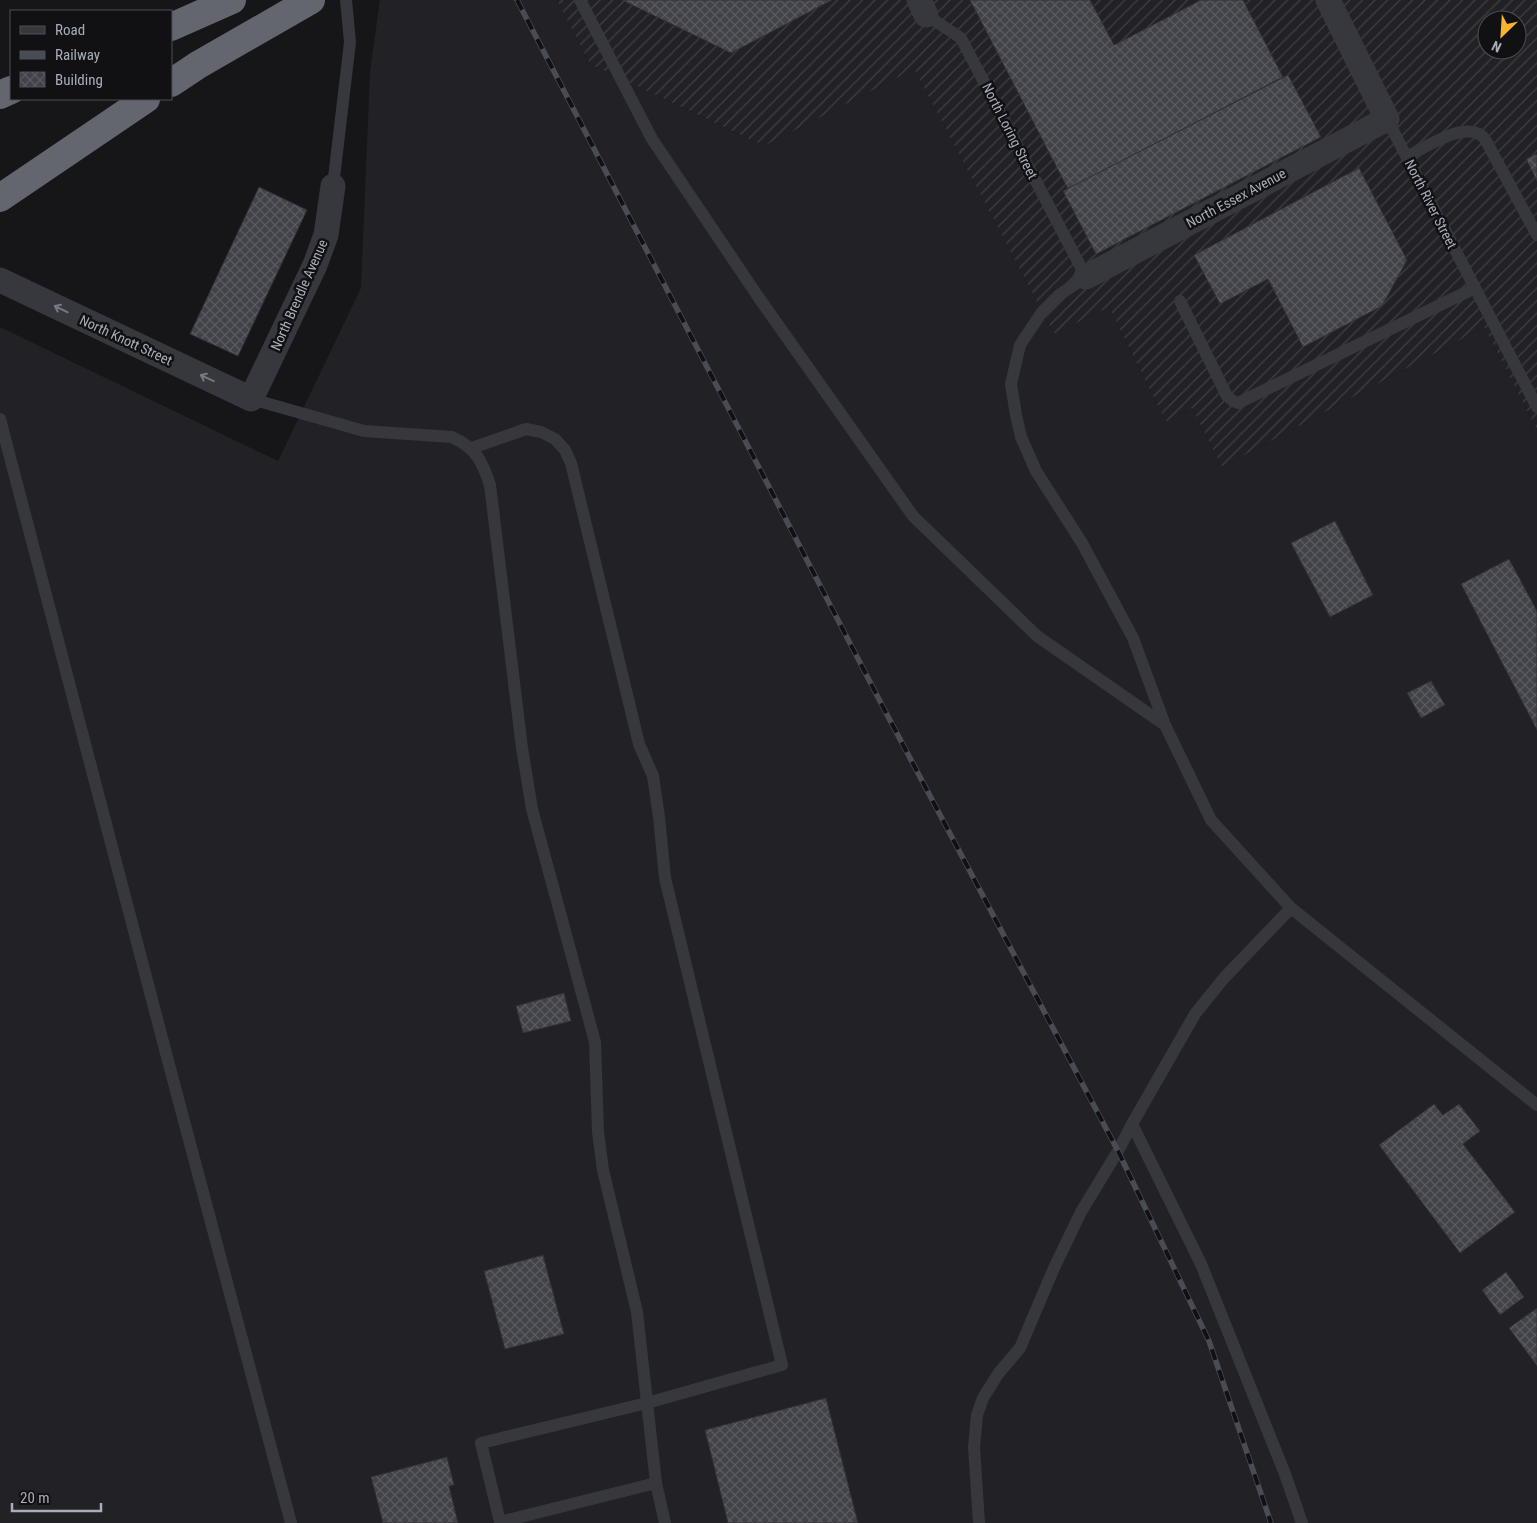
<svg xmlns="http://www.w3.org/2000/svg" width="1537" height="1523" font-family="'Roboto Condensed',sans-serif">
<defs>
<pattern id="industrial-furrows" width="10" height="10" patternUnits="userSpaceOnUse" patternTransform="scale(1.25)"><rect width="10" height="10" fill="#222226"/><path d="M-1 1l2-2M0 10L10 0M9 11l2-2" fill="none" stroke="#3f3f43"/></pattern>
<pattern id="building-cross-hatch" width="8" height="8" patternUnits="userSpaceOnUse" patternTransform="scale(1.25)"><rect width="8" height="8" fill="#424349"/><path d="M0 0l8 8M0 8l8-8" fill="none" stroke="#5a5b61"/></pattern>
</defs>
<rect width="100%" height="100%" fill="#161619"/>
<!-- built -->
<polygon fill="#222226" points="380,0 557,0 590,64 764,146 914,69 1054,334 1109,307 1166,422 1192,408 1222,467 1484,327 1537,430 1537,1523 0,1523 0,327 278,461 361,288 370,71"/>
<!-- industrial -->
<path fill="url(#industrial-furrows)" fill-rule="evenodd" d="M 557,0 L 1537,0 L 1537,430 L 1484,327 L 1222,467 L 1192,408 L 1166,422 L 1109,307 L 1054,334 L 914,69 L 764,146 L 590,64 ZM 1487,20 L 1517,20 L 1517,50 L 1487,50 Z"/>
<!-- building -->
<g fill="url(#building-cross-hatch)" stroke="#303035">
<polygon points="622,0 832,0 731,53"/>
<polygon points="970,0 1090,0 1114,45 1201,0 1243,0 1283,77 1068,189"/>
<polygon points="1288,75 1321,137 1096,254 1063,191"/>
<polygon points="1537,154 1537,181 1526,159"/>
<polygon points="1359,168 1407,260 1382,306 1303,347 1268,279 1220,304 1194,255"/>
<polygon points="259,187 307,210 238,356 190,334"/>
<polygon points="1335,521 1373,595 1330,617 1291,543"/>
<polygon points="1509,559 1537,611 1537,730 1461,584"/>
<polygon points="1431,681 1445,705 1421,718 1407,693"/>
<polygon points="564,993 571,1021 523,1033 516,1006"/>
<polygon points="1434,1104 1443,1115 1459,1104 1480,1131 1463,1144 1515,1212 1460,1253 1379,1145"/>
<polygon points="543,1255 564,1334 505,1349 484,1271"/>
<polygon points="1506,1272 1524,1297 1500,1315 1482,1290"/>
<polygon points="1537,1308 1537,1366 1509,1328"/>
<polygon points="826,1398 858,1523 728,1523 705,1430"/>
<polygon points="447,1457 454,1485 449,1486 458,1523 383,1523 371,1477"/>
</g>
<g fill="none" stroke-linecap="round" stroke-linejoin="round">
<!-- lane -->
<g stroke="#37383e" stroke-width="12">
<polyline points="580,0 652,139 759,298 913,516 1037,636 1165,725"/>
<polyline points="926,15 961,38 1086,277 1059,295 1042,312 1020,345 1011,384 1016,415 1021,437 1036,471 1082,543 1133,638 1165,725 1211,820 1291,908 1537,1105"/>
<polyline points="1387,119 1537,407"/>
<path d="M 1407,157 C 1426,147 1468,118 1485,139 L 1537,235"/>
<polyline points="333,186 350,42 346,0"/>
<polyline points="1180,301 1227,396 1233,401 1238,403 1475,288"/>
<path d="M 251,399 L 364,431 L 452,437 C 476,448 482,461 490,485 L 522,748 L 532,809 L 595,1042 L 598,1132 L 603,1170 L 637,1312 L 656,1483 L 665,1523"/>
<polyline points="0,419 167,1057 291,1523"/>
<polyline points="472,448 526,429 541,432 555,439 565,450 571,463 639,744 653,776 659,817 665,878 782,1365 647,1403 481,1443 500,1522 656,1483"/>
<polyline points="1132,1124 1201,1264 1285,1474 1302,1523"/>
<polyline points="979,1523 974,1447 977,1415 983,1398 998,1374 1020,1348 1054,1268 1081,1212 1118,1151 1132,1124 1195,1014 1224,978 1291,908"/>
</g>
<!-- street -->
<g stroke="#37383e" stroke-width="25">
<polyline points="919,0 926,15"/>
<polyline points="1086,277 1387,119 1328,0"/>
<polyline points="0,280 251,399 315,265 326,235 333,186"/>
</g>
<!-- highway -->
<g stroke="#63666f" stroke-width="28">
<polyline points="171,27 232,0"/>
<polyline points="171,83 198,65 311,0"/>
<polyline points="0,95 11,90"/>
<polyline points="0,198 146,99"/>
</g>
<!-- rail casing -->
<g stroke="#4a4c53" stroke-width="5.5">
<polyline id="rail" points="517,0 883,707 1118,1151 1209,1341 1271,1523"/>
</g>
<!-- rail -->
<use href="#rail" stroke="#111114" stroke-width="4" stroke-dasharray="11" stroke-linecap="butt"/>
</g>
<!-- one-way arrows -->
<defs><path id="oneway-shaft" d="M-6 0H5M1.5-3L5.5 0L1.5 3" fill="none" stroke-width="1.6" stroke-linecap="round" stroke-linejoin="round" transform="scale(1.25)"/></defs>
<g stroke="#757882">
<use href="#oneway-shaft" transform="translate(61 309) rotate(-154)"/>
<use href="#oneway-shaft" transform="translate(207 378) rotate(-155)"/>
</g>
<g text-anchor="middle" stroke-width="5" stroke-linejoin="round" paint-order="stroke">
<!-- street labels -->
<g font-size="14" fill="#a8adb9" stroke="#111114">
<text transform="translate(1010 131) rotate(63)" y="5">North Loring Street</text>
<text transform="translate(1236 198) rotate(-28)" y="5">North Essex Avenue</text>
<text transform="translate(1431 204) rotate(63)" y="5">North River Street</text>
<text transform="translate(299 295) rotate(-66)" y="5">North Brendle Avenue</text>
<text transform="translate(126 340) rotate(25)" y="5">North Knott Street</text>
</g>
</g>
<!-- legend -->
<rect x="10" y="10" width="162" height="90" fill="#111114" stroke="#4d4f56"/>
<rect x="20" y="26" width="25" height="8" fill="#37383e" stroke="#4d4f56"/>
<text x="55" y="35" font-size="15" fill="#a8adb9">Road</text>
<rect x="20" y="51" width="25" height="8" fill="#4a4c53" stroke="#4d4f56"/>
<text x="55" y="60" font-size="15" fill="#a8adb9">Railway</text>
<rect x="20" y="72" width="25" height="15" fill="url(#building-cross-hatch)" stroke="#4d4f56"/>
<text x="55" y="85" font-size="15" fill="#a8adb9">Building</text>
<!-- north arrow -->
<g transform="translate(1502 35) rotate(205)"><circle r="24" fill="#111114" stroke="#4d4f56"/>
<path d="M0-4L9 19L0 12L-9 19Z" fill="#fab32d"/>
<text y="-8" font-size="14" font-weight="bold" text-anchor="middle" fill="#a8adb9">N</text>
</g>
<!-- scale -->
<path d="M12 1503v8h89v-8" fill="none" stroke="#a8adb9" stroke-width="2.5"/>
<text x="20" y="1503" font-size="15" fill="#a8adb9" stroke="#111114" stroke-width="4" paint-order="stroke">20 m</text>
</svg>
